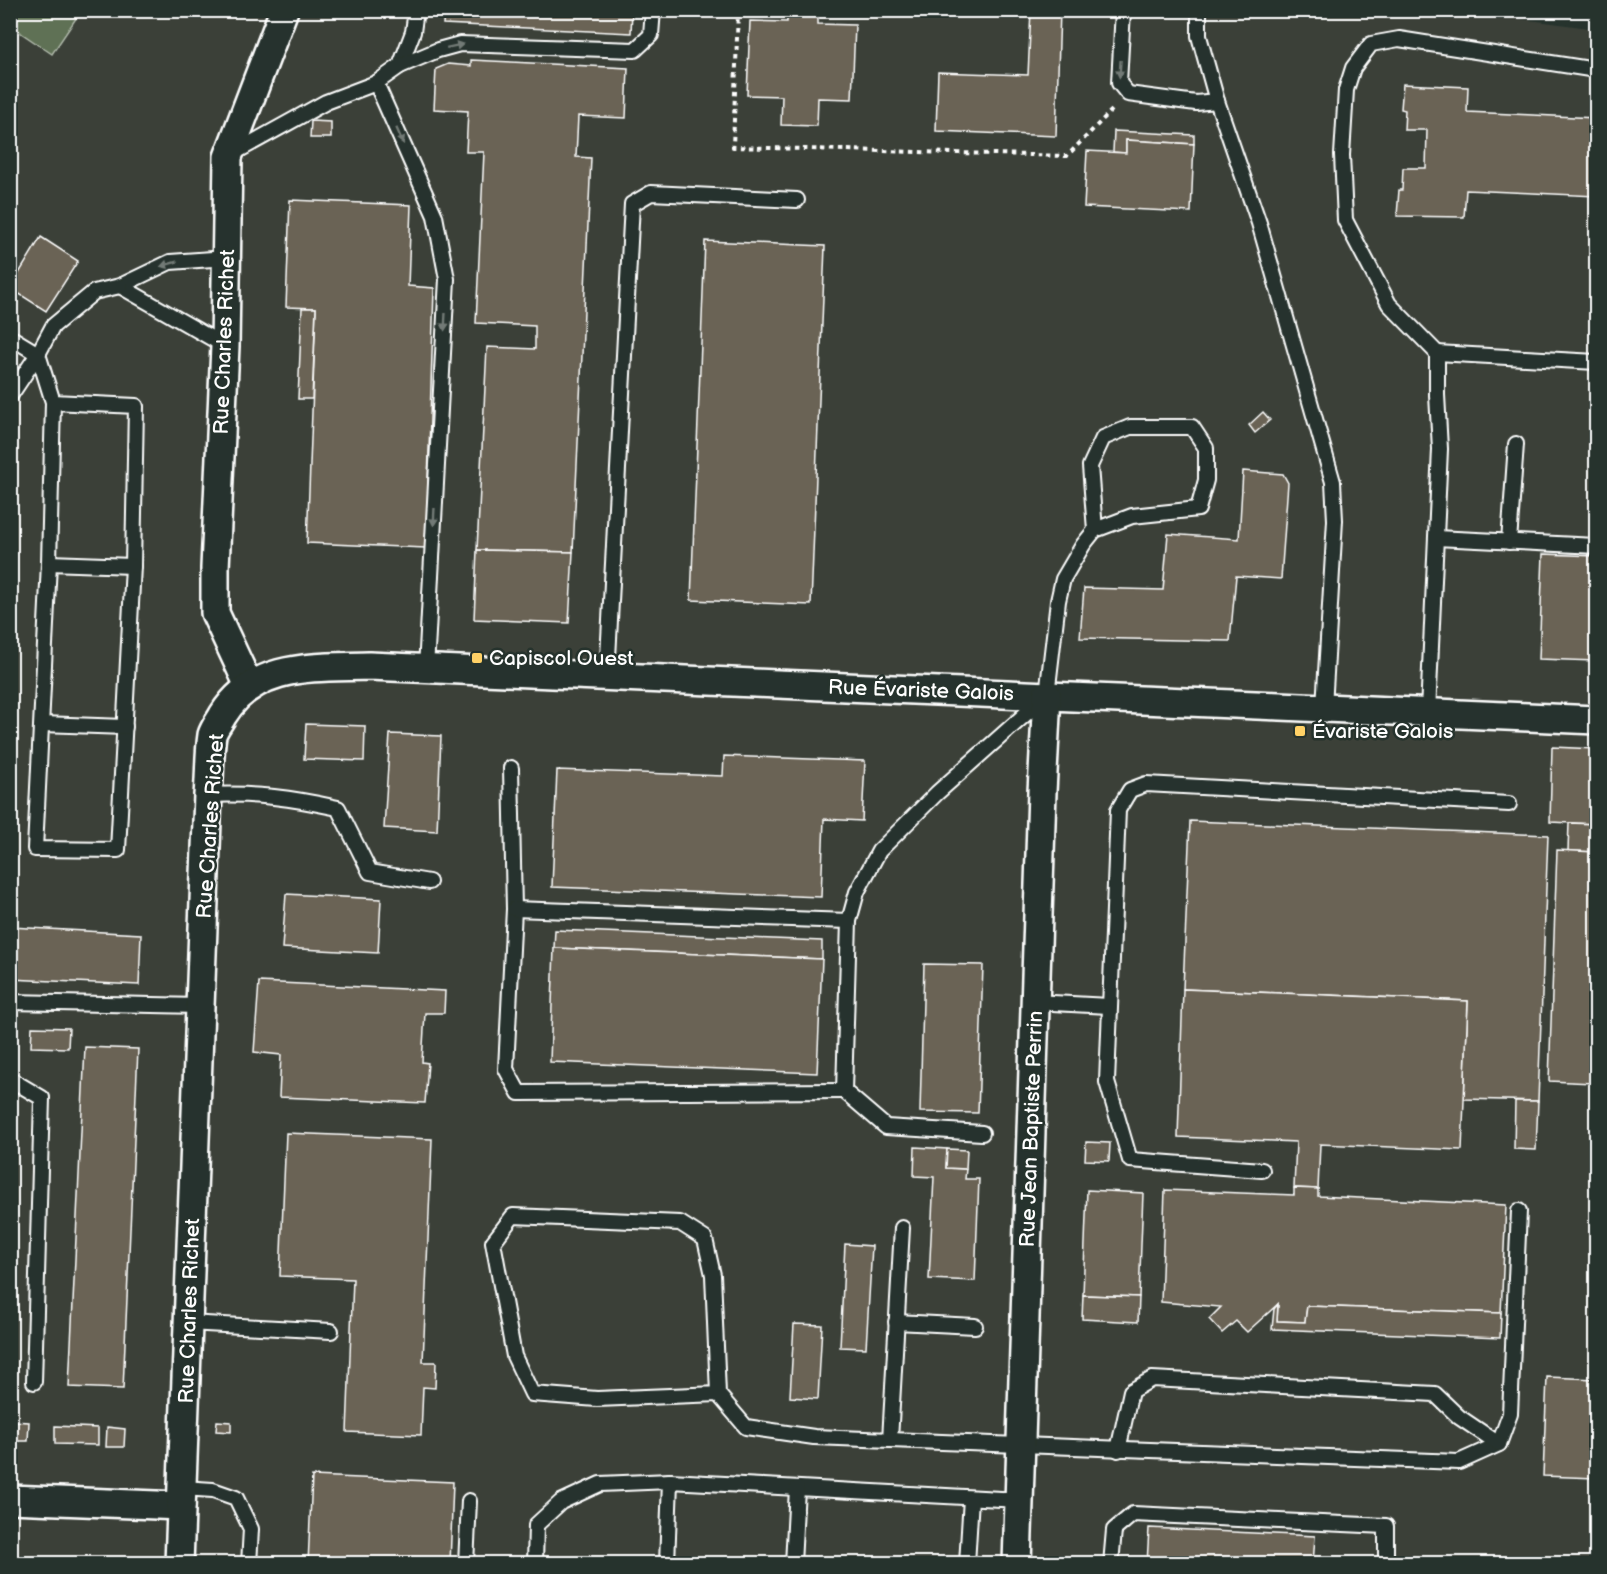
<svg xmlns="http://www.w3.org/2000/svg" width="1607" height="1574" font-family="'Balsamiq Sans',sans-serif">
<rect width="100%" height="100%" fill="#26332d"/>
<filter id="ink" filterUnits="userSpaceOnUse"><feTurbulence type="fractalNoise" baseFrequency=".0167" numOctaves="2"/><feDisplacementMap in="SourceGraphic" scale="12" xChannelSelector="R" yChannelSelector="G"/><feConvolveMatrix kernelMatrix="1 2 1 2 8 2 1 2 1" color-interpolation-filters="sRGB"/></filter>
<g filter="url(#ink)">
<!-- built -->
<polygon fill="#3b4139" points="1456,10 1596,29 1596,1563 11,1564 11,11"/>
<!-- green -->
<polygon fill="#5f7154" stroke="#afb8aa" stroke-width="1.5" points="10,11 11,10 81,11 52,54 11,26"/>
<!-- building -->
<g fill="#6b6354" stroke="#fff" stroke-width="1.5">
<polygon points="444,10 632,10 631,33 443,24"/>
<polygon points="1031,10 1060,10 1056,136 936,131 938,72 1028,75"/>
<polygon points="787,16 818,17 818,24 855,25 852,99 818,98 817,126 781,125 782,96 747,95 750,21 787,22"/>
<polygon points="471,60 628,68 626,118 578,116 576,157 591,158 573,552 477,550 487,347 535,349 535,326 476,323 484,152 466,152 468,111 434,109 436,69 448,64 471,66"/>
<polygon points="1403,84 1468,87 1467,112 1596,118 1596,196 1466,190 1464,217 1397,216 1399,190 1402,190 1403,168 1426,168 1427,130 1404,130 1405,110 1401,109"/>
<polygon points="311,121 331,122 331,138 310,138"/>
<polygon points="1114,131 1194,135 1194,144 1126,140 1126,153 1113,152"/>
<polygon points="1126,140 1194,144 1191,212 1084,207 1087,151 1126,153"/>
<polygon points="290,200 411,205 408,286 434,288 426,548 307,543 316,308 286,307"/>
<polygon points="41,237 78,261 46,311 10,288"/>
<polygon points="705,241 825,246 811,605 691,600"/>
<polygon points="302,308 316,308 312,399 298,399"/>
<polygon points="1263,412 1270,420 1255,433 1249,425"/>
<polygon points="1243,471 1283,474 1288,483 1281,579 1236,576 1230,641 1080,638 1084,588 1163,590 1168,534 1239,539"/>
<polygon points="477,550 573,552 569,623 474,619"/>
<polygon points="1543,554 1596,556 1596,661 1539,659"/>
<polygon points="306,724 365,726 364,761 304,759"/>
<polygon points="390,734 441,736 437,831 384,828"/>
<polygon points="1552,747 1596,749 1596,824 1550,822"/>
<polygon points="724,756 865,761 862,821 824,819 821,897 552,887 557,770 723,776"/>
<polygon points="1190,821 1548,835 1538,1101 1464,1099 1468,1001 1183,989"/>
<polygon points="1569,823 1596,824 1596,852 1568,851"/>
<polygon points="1557,850 1596,852 1596,982 1593,1083 1549,1081"/>
<polygon points="286,894 381,899 378,953 282,948"/>
<polygon points="10,927 141,934 139,985 10,979"/>
<polygon points="555,930 822,941 822,959 554,948"/>
<polygon points="554,948 822,959 817,1073 550,1062"/>
<polygon points="924,964 983,965 978,1113 920,1112"/>
<polygon points="259,982 445,991 444,1013 425,1013 422,1062 428,1063 425,1103 279,1097 281,1055 254,1052"/>
<polygon points="1183,989 1468,1001 1462,1150 1320,1144 1318,1189 1294,1188 1296,1142 1178,1137"/>
<polygon points="32,1027 69,1028 68,1048 31,1047"/>
<polygon points="85,1047 138,1049 123,1389 69,1387"/>
<polygon points="1515,1101 1538,1101 1536,1150 1514,1149"/>
<polygon points="286,1133 432,1139 423,1362 436,1362 435,1388 423,1387 421,1435 347,1432 353,1279 280,1276"/>
<polygon points="1086,1142 1110,1143 1109,1161 1085,1160"/>
<polygon points="915,1147 947,1149 946,1168 966,1169 965,1179 979,1179 975,1281 929,1279 934,1177 914,1176"/>
<polygon points="947,1149 967,1150 966,1169 946,1168"/>
<polygon points="1294,1188 1318,1189 1318,1196 1506,1205 1501,1313 1307,1306 1305,1322 1277,1321 1278,1304 1247,1332 1236,1321 1222,1333 1209,1319 1221,1307 1161,1302 1165,1190 1294,1195"/>
<polygon points="1087,1190 1143,1193 1139,1297 1083,1295"/>
<polygon points="845,1244 872,1246 866,1348 840,1347"/>
<polygon points="1083,1295 1139,1297 1138,1322 1082,1319"/>
<polygon points="1278,1304 1277,1321 1305,1322 1307,1306 1501,1313 1500,1338 1272,1329 1274,1309"/>
<polygon points="794,1324 822,1325 818,1399 790,1397"/>
<polygon points="1547,1377 1596,1379 1596,1478 1543,1476"/>
<polygon points="10,1421 29,1422 28,1441 10,1441"/>
<polygon points="217,1421 231,1422 231,1432 216,1431"/>
<polygon points="55,1426 98,1428 98,1445 55,1444"/>
<polygon points="107,1427 125,1429 124,1447 106,1447"/>
<polygon points="312,1476 453,1482 450,1564 308,1564"/>
<polygon points="1149,1528 1315,1536 1313,1564 1147,1564"/>
</g>
<g fill="none" stroke-linecap="round" stroke-linejoin="round">
<!-- service casing -->
<g stroke="#fff" stroke-width="18">
<g id="service">
<polyline points="1123,10 1119,83 1128,94 1196,103 1217,101"/>
<polyline points="1199,10 1199,36 1217,101 1259,223 1333,482 1335,520 1324,707"/>
<polyline points="400,66 413,32 416,10"/>
<polyline points="376,83 435,216 447,279 426,669"/>
<polyline points="230,155 326,102 376,83 400,66 438,50 460,44 635,50 651,35 653,10"/>
<polyline points="10,337 38,354 53,402 49,563 35,849 118,850 133,566 136,406 53,402"/>
<polyline points="225,346 120,286 170,262 227,258"/>
<polyline points="1437,353 1596,362"/>
<polyline points="10,396 38,354 53,326 94,292 120,286"/>
<polyline points="1436,538 1596,546"/>
<polyline points="1509,542 1516,444"/>
<polyline points="49,563 133,566"/>
<polyline points="607,677 632,204 651,193 797,200"/>
<polyline points="1428,712 1440,449 1437,395 1437,353 1389,304 1345,220 1342,155 1346,90 1353,68 1371,44 1399,39 1596,70"/>
<polyline points="42,724 125,727"/>
<polyline points="511,768 514,909 506,1069 519,1093 844,1091"/>
<path d="M 208,795 C 256,793 292,798 338,808 L 370,872 L 429,882"/>
<polyline points="514,909 849,921 857,892 879,851 937,793 1047,695 1058,601 1063,579 1083,545 1095,530 1132,516 1198,509 1206,480 1206,448 1192,427 1130,427 1103,438 1090,466 1095,530"/>
<polyline points="849,921 844,1091 886,1127 982,1133"/>
<polyline points="10,1002 200,1006"/>
<polyline points="1034,1002 1109,1006"/>
<polyline points="10,1079 42,1098 34,1382"/>
<polyline points="1262,1170 1130,1160 1107,1082 1118,810 1130,790 1146,784 1509,804"/>
<polyline points="896,1322 975,1326"/>
<polyline points="188,1323 331,1331"/>
<polyline points="718,1394 597,1399 532,1394 514,1356 493,1242 513,1216 680,1223 705,1239 713,1275 718,1394 746,1427 814,1437 1459,1462 1499,1444 1510,1414 1519,1211"/>
<polyline points="890,1440 902,1228"/>
<polyline points="1118,1450 1131,1391 1152,1379 1435,1394 1459,1417 1499,1444"/>
<polyline points="182,1488 213,1490 236,1498 251,1529 249,1564"/>
<polyline points="466,1564 469,1501"/>
<polyline points="535,1564 536,1525 561,1502 600,1484 670,1481 1019,1500"/>
<polyline points="667,1564 670,1481"/>
<polyline points="793,1564 797,1488"/>
<polyline points="967,1564 971,1498"/>
<polyline points="1111,1564 1114,1530 1133,1514 1386,1526 1386,1564"/>
</g>
</g>
<!-- minor casing -->
<g stroke="#fff" stroke-width="32">
<g id="minor">
<polyline points="249,686 215,613 215,568 225,346 228,157 284,10"/>
<polyline points="10,1499 181,1506"/>
<path d="M 179,1564 L 208,795 C 210,775 209,754 212,735 C 214,728 220,721 223,715 C 256,662 315,668 369,666 L 1596,720"/>
<polyline points="1017,1564 1042,792 1047,695"/>
</g>
</g>
<!-- path -->
<polyline stroke="#fff" stroke-width="4" stroke-dasharray="4.5 4.5" stroke-linecap="butt" points="738,10 733,147 1067,156 1113,109"/>
<!-- service -->
<use href="#service" stroke="#26332d" stroke-width="14"/>
<!-- minor -->
<use href="#minor" stroke="#26332d" stroke-width="27"/>
</g>
<!-- one-way arrows -->
<defs><path id="oneway-solid" d="M-6-.8H1V-3.2L6.5 0L1 3.2V.8H-6Z" transform="scale(1.5)"/></defs>
<g fill="#727a76">
<use href="#oneway-solid" transform="translate(455 46) rotate(-12)"/>
<use href="#oneway-solid" transform="translate(1120 69) rotate(94)"/>
<use href="#oneway-solid" transform="translate(400 136) rotate(66)"/>
<use href="#oneway-solid" transform="translate(169 264) rotate(164)"/>
<use href="#oneway-solid" transform="translate(445 322) rotate(93)"/>
<use href="#oneway-solid" transform="translate(434 517) rotate(93)"/>
</g>
</g>
<!-- markers -->
<g fill="#ffd166" stroke="#26332d" stroke-width="2">
<rect x="471" y="652" width="12" height="12" rx="3"/>
<rect x="1294" y="725" width="12" height="12" rx="3"/>
</g>
<g text-anchor="middle" stroke-width="5" stroke-linejoin="round" paint-order="stroke">
<!-- street labels -->
<g font-size="21" fill="#fff" stroke="#26332d">
<text transform="translate(224 342) rotate(-88)" y="7">Rue Charles Richet</text>
<text transform="translate(921 690) rotate(2)" y="7">Rue Évariste Galois</text>
<text transform="translate(210 826) rotate(-86)" y="7">Rue Charles Richet</text>
<text transform="translate(1031 1129) rotate(-88)" y="7">Rue Jean Baptiste Perrin</text>
<text transform="translate(189 1311) rotate(-88)" y="7">Rue Charles Richet</text>
</g>
<!-- poi labels -->
<g font-size="21" fill="#fff" stroke="#26332d" text-anchor="start">
<text x="489" y="665">Capiscol Ouest</text>
<text x="1312" y="738">Évariste Galois</text>
</g>
</g>
<!-- margin -->
<rect width="1607" height="1574" fill="none" stroke="#26332d" stroke-width="36"/>
<rect x="18" y="18" width="1571" height="1538" fill="none" stroke="#fff" stroke-width="2" filter="url(#ink)"/>
</svg>
